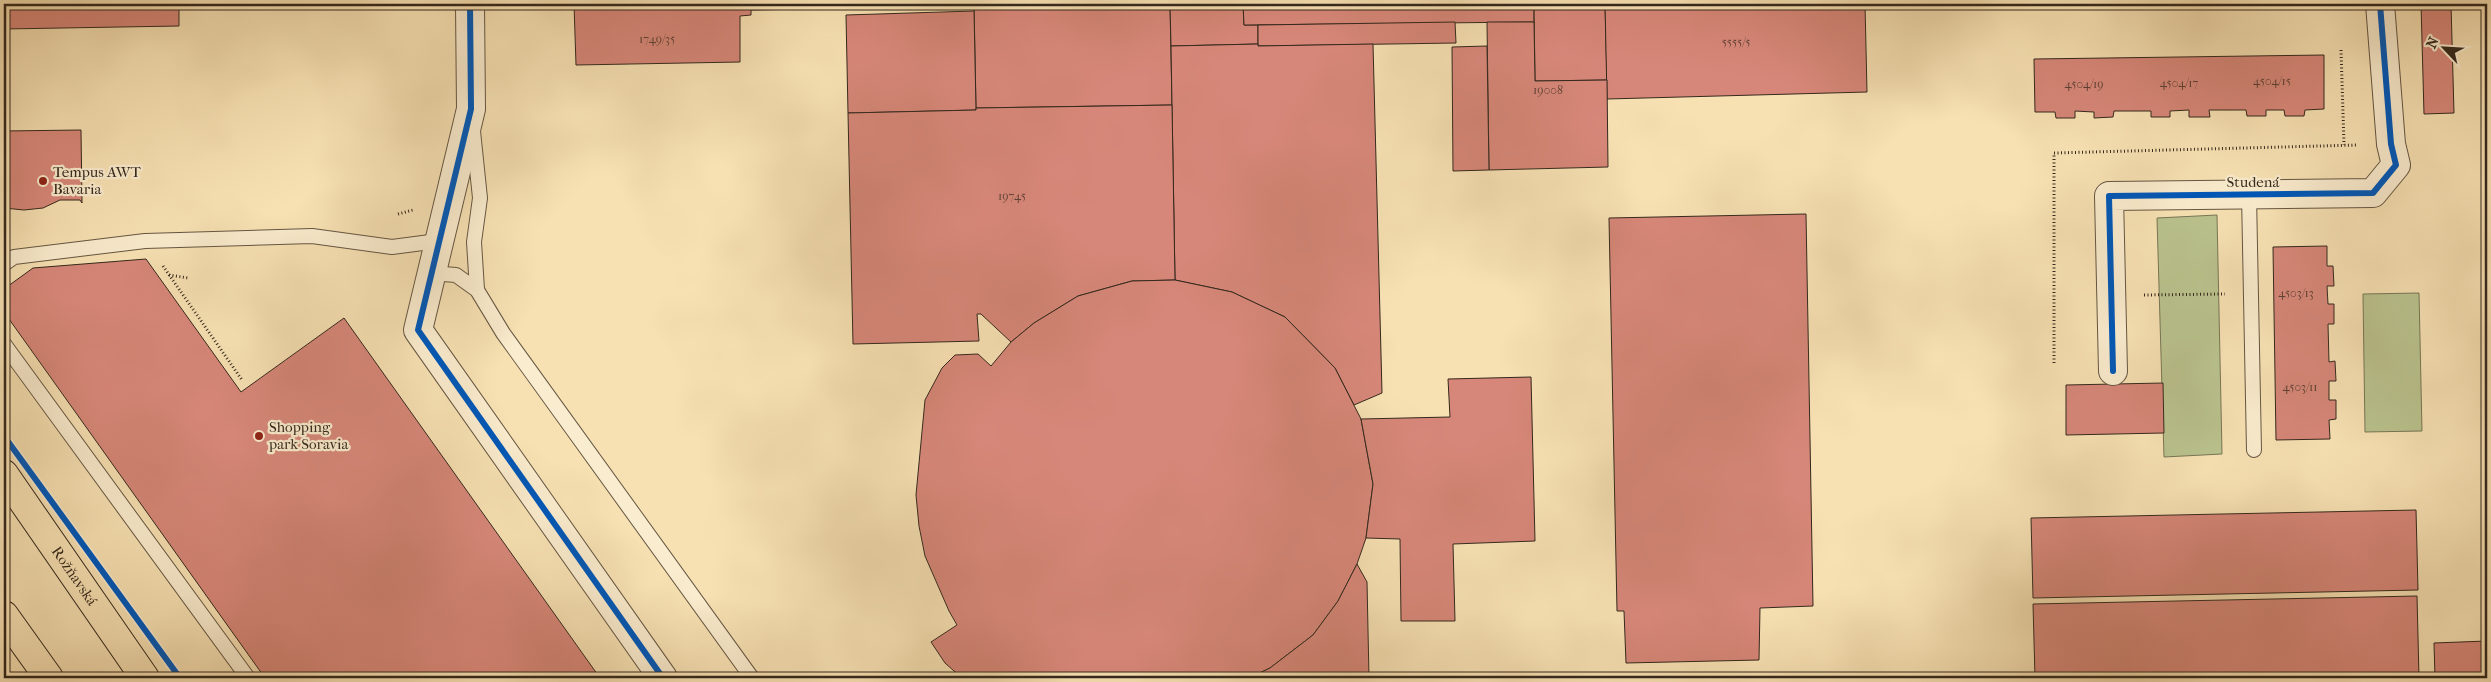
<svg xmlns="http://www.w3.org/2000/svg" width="2491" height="682" font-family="'IM FELL French Canon',serif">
<rect width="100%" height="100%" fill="#f7e1b3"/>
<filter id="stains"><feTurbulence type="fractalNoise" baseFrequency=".004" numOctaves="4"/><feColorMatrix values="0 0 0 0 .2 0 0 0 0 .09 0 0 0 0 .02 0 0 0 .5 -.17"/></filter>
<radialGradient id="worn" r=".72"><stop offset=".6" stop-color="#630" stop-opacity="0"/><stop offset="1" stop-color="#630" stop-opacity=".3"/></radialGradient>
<!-- green -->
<g fill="#bac38e" stroke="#777656">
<polygon points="2217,215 2222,454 2164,457 2157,218"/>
<polygon points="2419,293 2422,431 2365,432 2363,294"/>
</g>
<!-- building -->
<g fill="#d78779" stroke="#34281d">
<polygon points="4,4 179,4 179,26 4,29"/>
<polygon points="574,4 751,4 751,15 740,16 740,62 576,65"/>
<polygon points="751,4 974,4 974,6 751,10"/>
<polygon points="974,4 1170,4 1172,105 976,108"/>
<polygon points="1170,4 1243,4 1244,25 1258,25 1258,44 1171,46"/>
<polygon points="1243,4 1534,4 1534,22 1244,25"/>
<polygon points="1534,4 1605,4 1607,80 1535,81"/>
<polygon points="1605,4 1865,4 1867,92 1607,99"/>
<polygon points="2421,4 2451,4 2454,113 2424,114"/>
<polygon points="974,11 976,110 848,113 846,15"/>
<polygon points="1455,22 1456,43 1258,46 1258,25"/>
<polygon points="1487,22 1534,22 1535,81 1607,80 1608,167 1489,170"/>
<polygon points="1258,44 1258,46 1373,44 1382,393 1354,405 1335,368 1285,317 1232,292 1175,280 1171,46"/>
<polygon points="1487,46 1489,170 1453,171 1452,47"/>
<polygon points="2324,55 2324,109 2305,110 2304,116 2285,116 2284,110 2266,110 2266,116 2247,116 2246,110 2209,110 2210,117 2189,117 2189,110 2170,111 2170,117 2151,117 2151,111 2114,111 2113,117 2094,118 2094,112 2075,111 2075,118 2056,118 2055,112 2035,112 2034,59"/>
<polygon points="1172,105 1175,280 1132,281 1078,296 1034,323 1011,342 981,314 977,314 979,341 853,344 848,113 976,110 976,108"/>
<polygon points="81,130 82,203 80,200 60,200 43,208 24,210 4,208 4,131"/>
<polygon points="1806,214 1813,606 1760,608 1759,660 1626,663 1624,611 1617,611 1609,218"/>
<polygon points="2327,246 2327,266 2333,266 2334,286 2327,286 2328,304 2334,304 2334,324 2328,324 2329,362 2335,361 2336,381 2329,381 2329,400 2336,400 2336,419 2329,420 2330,439 2276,440 2273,247"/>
<polygon points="146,259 241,392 344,318 600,678 265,678 4,312 4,289 33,268"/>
<polygon points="1175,280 1232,292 1285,317 1335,368 1361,419 1373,484 1366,538 1357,564 1338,601 1313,635 1270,668 1249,678 962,678 945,663 931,642 957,625 949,611 925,556 919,526 916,495 925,400 942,368 955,355 978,354 991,366 1011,342 1034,323 1078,296 1132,281"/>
<polygon points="1531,377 1535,541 1453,544 1455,621 1401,621 1400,539 1366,538 1373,484 1361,419 1450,417 1448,379"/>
<polygon points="2163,383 2164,433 2066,435 2066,385"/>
<polygon points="2416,510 2418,590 2033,598 2031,518"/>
<polygon points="1357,564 1367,582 1369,678 1249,678 1270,668 1313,635 1338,601"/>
<polygon points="2417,596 2419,678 2035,678 2033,604"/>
<polygon points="2487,641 2487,678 2435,678 2434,643"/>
</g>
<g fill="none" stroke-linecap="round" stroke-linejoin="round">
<!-- service casing -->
<g stroke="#655642" stroke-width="16">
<g id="service">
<polyline points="473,131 480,198 474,242 477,290"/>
<polyline points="2249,195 2254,450"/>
<polyline points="4,264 14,257 145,241 312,236 392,247 438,241"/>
<polyline points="430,273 456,275 477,290 503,333 752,678"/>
<polyline points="4,344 248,678"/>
</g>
</g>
<!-- minor casing -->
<g stroke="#655642" stroke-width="30">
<g id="minor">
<polyline points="470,4 471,109 418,330 663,678"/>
<polyline points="2113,371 2109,196 2373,193 2396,165 2391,144 2380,4"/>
</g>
</g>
<!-- primary casing -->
<g stroke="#34281d" stroke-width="30">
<g id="primary">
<path id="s1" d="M 4,474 L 145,678"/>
<polyline points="4,615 49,678"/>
</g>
</g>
<!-- path -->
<g stroke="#34281d" stroke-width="3" stroke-dasharray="1 2.5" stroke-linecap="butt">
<polyline points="2341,50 2344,145"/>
<polyline points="398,214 413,210"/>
<polyline points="163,266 242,380"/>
<polyline points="169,275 188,278"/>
<polyline points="2144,295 2225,294"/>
<polyline points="2054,363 2054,153 2358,145"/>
</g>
<!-- service -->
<use href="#service" stroke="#faecce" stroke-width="14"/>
<!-- minor -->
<use href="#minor" stroke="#faecce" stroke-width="28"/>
<!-- primary -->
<use href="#primary" stroke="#f7e1b3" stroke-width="28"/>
<!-- cycleway casing -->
<g stroke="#faecce" stroke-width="9">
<g id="cycleway">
<polyline points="470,4 471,109 418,330 663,678"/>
<polyline points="2113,371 2109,196 2373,193 2396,165 2391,144 2380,4"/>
<polyline points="4,436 180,678"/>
</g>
</g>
<!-- cycleway -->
<use href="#cycleway" stroke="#0057b8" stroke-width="6"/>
</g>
<!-- markers -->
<g fill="#8f2418" stroke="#faecce" stroke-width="2">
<circle cx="43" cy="181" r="5"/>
<circle cx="259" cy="436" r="5"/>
</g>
<g text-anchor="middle" stroke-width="4.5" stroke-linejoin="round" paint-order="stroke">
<!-- number labels -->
<g font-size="12" fill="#5d4034">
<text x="657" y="43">1749/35</text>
<text x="1736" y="46">5555/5</text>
<text x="2272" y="85">4504/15</text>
<text x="2179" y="87">4504/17</text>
<text x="2084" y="88">4504/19</text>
<text x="1548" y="94">19008</text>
<text x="1012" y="200">19745</text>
<text x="2296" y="297">4503/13</text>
<text x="2300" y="391">4503/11</text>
</g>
<!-- poi labels -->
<g font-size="15" fill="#34281d" stroke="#faecce" text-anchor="start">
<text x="53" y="177">Tempus AWT<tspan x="53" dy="17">Bavaria</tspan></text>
<text x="269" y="432">Shopping<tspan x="269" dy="17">park Soravia</tspan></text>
</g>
<!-- street labels -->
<g font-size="15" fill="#34281d" stroke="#faecce">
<text x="2253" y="187">Studená</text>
<text dy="5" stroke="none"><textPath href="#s1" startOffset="124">Rožňavská</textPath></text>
</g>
</g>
<!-- margin -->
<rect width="2491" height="682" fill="none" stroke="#f7e1b3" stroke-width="20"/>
<rect x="5" y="5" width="2481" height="672" fill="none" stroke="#34281d" stroke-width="2.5"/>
<rect x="10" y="10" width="2471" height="662" fill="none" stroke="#34281d"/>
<!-- north arrow -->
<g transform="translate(2444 48) rotate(295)" stroke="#faecce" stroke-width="4" paint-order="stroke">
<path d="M0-4L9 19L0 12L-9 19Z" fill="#34281d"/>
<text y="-8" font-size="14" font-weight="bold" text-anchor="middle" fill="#34281d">N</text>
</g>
<rect width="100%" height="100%" filter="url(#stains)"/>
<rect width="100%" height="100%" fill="url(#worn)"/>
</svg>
